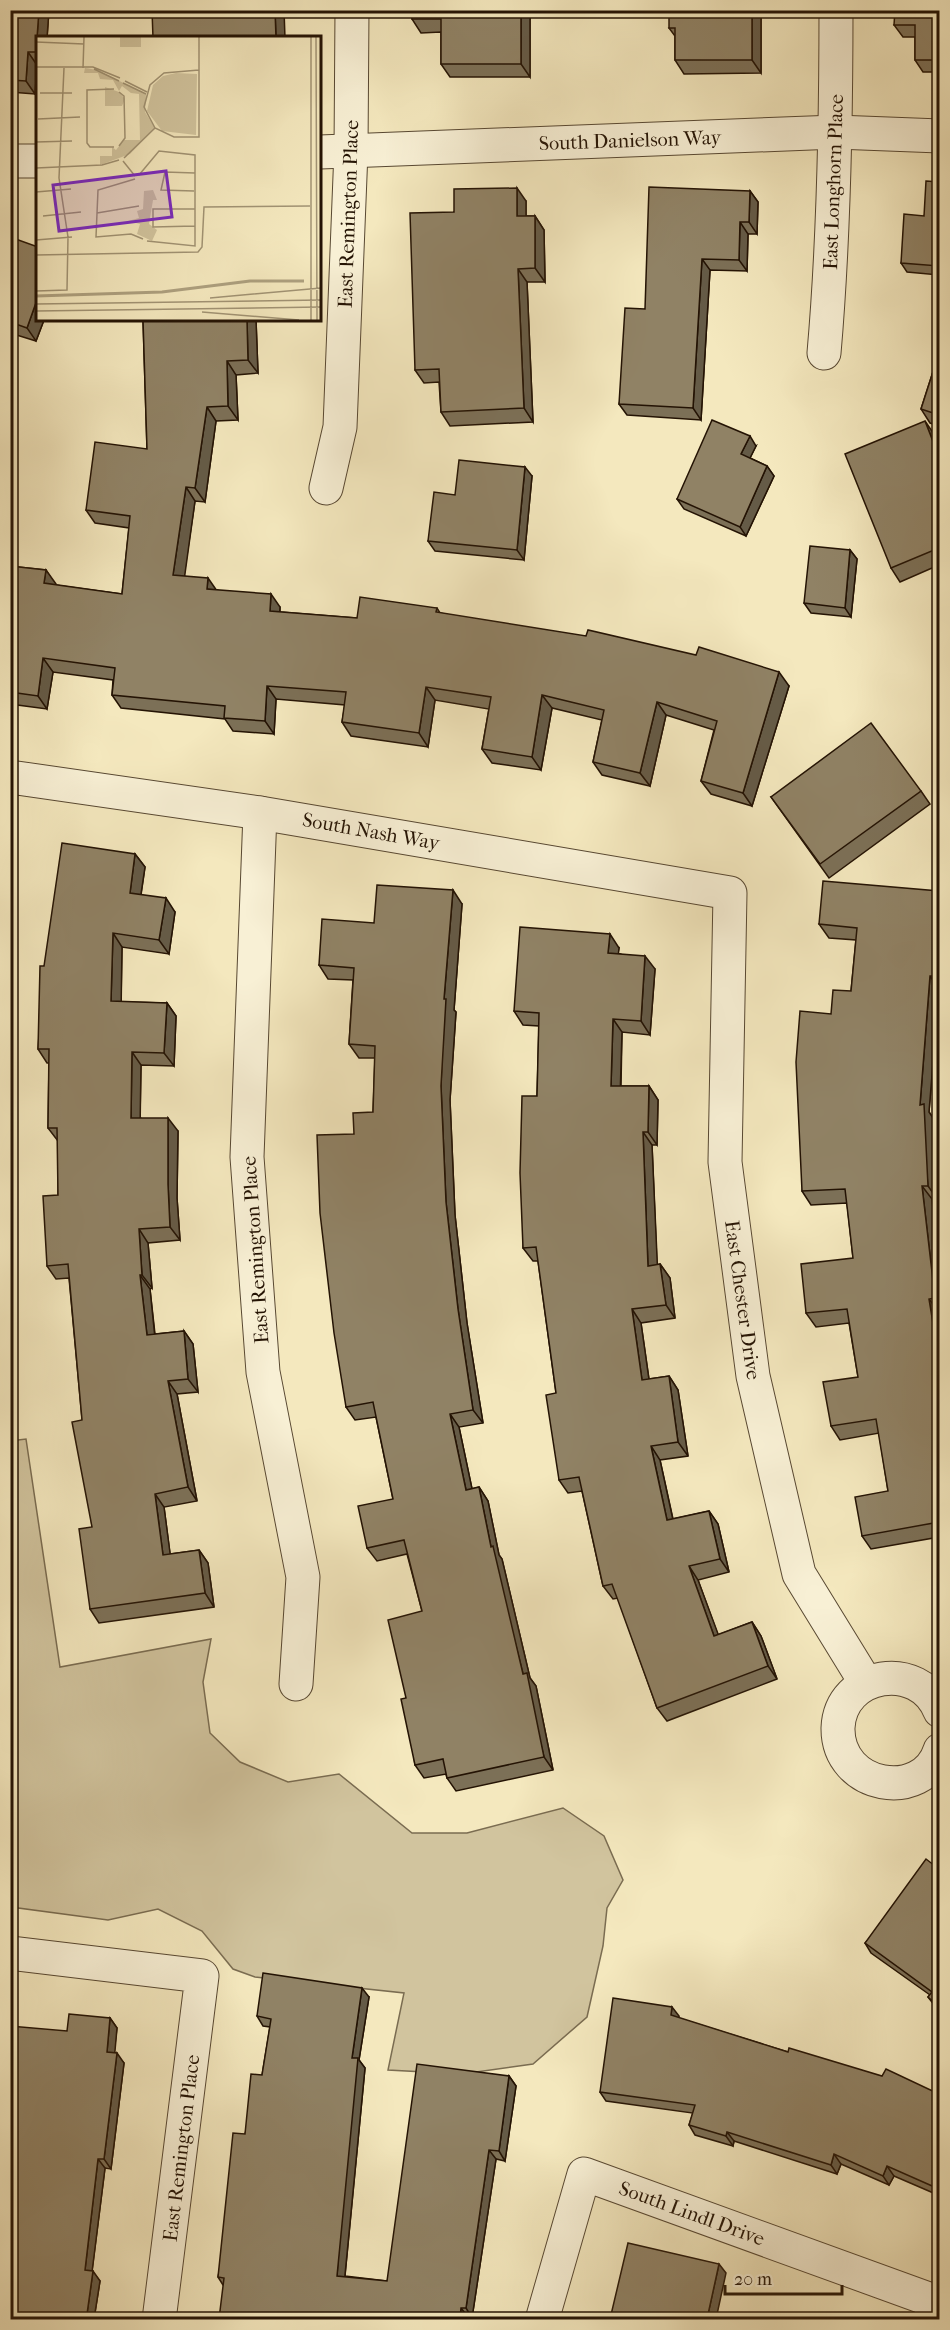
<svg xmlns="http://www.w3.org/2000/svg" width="950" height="2330" font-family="'IM FELL French Canon',serif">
<rect width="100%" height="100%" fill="#f4e8be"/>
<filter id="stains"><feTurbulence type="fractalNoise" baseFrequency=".00333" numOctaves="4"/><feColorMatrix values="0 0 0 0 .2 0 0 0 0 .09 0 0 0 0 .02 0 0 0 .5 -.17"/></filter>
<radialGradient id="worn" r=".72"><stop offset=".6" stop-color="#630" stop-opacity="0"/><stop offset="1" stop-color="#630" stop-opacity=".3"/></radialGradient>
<!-- green -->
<polygon fill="#d1c49e" stroke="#7a6c51" stroke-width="1.5" points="26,1439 60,1667 211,1639 203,1682 210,1733 240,1762 288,1782 339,1774 412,1833 467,1833 563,1808 604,1836 623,1880 607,1908 603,1946 587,2017 533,2064 462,2074 388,2070 404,1993 255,1977 233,1969 202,1931 158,1909 108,1920 11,1907 10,1441"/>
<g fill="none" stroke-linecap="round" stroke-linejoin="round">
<!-- minor casing -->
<g stroke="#584832" stroke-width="35">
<g id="minor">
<polyline points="320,152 836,132 940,136"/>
<polyline points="10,161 38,161"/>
<path d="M 824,353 C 834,239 836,125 836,10"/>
<polyline points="326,488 340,427 351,151 352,10"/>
<polyline points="10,777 260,813 730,893 725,1162 753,1376 799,1574 866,1683"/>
<polyline points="260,813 247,1157 263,1372 303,1577 296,1684"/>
<path d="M 940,1711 C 919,1659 840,1672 838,1728 C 837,1789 923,1803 940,1750"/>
<polyline points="10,1953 202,1976 159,2320"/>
<polyline points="542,2320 584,2174 934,2301 930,2320"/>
</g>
</g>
<!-- minor -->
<use href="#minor" stroke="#f8f0d5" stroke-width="33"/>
</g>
<!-- wall -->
<g fill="#7c7057" stroke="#241304" stroke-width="1.5">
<polygon points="10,10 49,10 47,38 38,38 38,65 35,94 10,92"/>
<polygon points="412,10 530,10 530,77 450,77 441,64 441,32 421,33 412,19"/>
<polygon points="761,10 761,73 684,74 675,60 675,36 669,28"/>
<polygon points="939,10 939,72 923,72 915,60 915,37 903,37 894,25"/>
<polygon points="939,182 939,275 907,272 901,263 924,216"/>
<polygon points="750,191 758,202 757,234 748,234 747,271 710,270 701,420 627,415 619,404 645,309"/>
<polygon points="526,201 526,216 535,216 544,230 545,282 527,282 533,422 450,426 441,412 439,382 424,383 415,370 454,212"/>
<polygon points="10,237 38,320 44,320 36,341 10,333"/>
<polygon points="143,320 256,320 258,373 236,375 238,420 216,421 205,502 195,501 184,576 216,590 280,607 280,612 357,618 437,608 440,613 789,686 752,806 711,794 701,781 714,730 666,715 650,786 602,775 593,762 602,720 552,708 541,770 492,763 482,749 489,709 435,700 428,747 351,736 342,722 345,705 276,699 274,734 233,731 225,719 121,708 112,695 113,680 53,672 47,709 10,704 10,566 46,570 55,585 122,594 129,528 95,523 86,510 147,449"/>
<polygon points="939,353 939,426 930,423 921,409"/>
<polygon points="934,434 939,448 939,565 900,582 891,568"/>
<polygon points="756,446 750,458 767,466 774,476 746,536 684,509 677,499"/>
<polygon points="532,476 524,560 435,551 428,541 455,495"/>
<polygon points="850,550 857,559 851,617 811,613 804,603"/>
<polygon points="921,791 930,804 829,878 771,797"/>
<polygon points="135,854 145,867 141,895 175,912 169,954 122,947 121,1002 167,1003 176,1016 174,1066 141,1065 140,1118 178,1131 177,1198 180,1240 148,1243 152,1288 150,1289 155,1334 184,1331 193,1344 198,1392 177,1394 197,1501 164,1507 170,1554 199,1550 208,1563 214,1607 99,1623 90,1609 92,1527 69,1278 56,1279 47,1266 58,1195 58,1141 48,1128 49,1063 47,1063 38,1049 44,966"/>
<polygon points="939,891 939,991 929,1112 933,1118 937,1199 932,1199 939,1267 939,1537 871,1549 862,1536 888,1491 879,1433 840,1440 831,1426 858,1377 849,1323 816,1327 806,1313 853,1258 847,1203 811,1205 802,1191 851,991 856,940 829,938 819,924"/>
<polygon points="462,904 454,1010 456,1012 450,1100 455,1215 467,1323 483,1423 459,1427 472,1489 479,1487 488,1501 499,1555 502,1559 530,1678 536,1686 553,1770 456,1791 447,1778 446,1774 424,1778 415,1765 406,1698 422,1611 407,1554 377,1561 367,1548 393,1499 376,1417 355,1420 346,1407 354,1134 373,1112 375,1058 359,1058 349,1044 353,980 328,979 319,965 374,923"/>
<polygon points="619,948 618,953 655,969 650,1035 622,1032 621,1086 649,1086 658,1100 657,1145 652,1145 657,1265 660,1264 670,1278 675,1318 641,1323 649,1379 669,1376 678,1390 688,1456 660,1460 673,1519 709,1511 718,1524 729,1572 698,1580 718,1635 752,1622 761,1636 777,1679 667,1721 657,1708 618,1598 613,1599 603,1586 582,1491 568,1493 559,1480 556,1393 538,1261 533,1261 523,1248 537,1096 539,1026 523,1025 514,1011"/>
<polygon points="939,1869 939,2010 935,2006 928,1997 930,1995 871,1953 865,1943"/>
<polygon points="369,1997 359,2060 365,2068 345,2276 387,2281 509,2076 516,2086 505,2161 496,2159 472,2318 223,2285 218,2277 245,2134 262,2075 270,2027 263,2026 257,2016"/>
<polygon points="679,2016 678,2018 788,2052 939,2094 939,2210 935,2204 938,2195 894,2176 889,2185 841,2164 837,2174 734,2141 733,2146 695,2135 689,2125 693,2113 606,2101 600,2092"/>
<polygon points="110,2018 117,2028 114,2053 124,2063 111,2169 105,2168 92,2271 100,2281 94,2319 10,2319 67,2031"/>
</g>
<!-- shaded-wall -->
<g fill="#655b47" stroke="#241304" stroke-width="1.5">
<polygon points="39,10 49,10 47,38 38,38 38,55 36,52"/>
<polygon points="275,10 284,10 285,38 276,38"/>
<polygon points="521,10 530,10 530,77 521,64"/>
<polygon points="752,10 761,10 761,73 752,60"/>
<polygon points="28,52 37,65 35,94 26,81"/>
<polygon points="517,188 526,201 526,230 517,216"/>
<polygon points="750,191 758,202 757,234 749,222"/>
<polygon points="535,216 544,230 545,282 535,268"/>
<polygon points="740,222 748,234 747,271 739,260"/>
<polygon points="702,259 710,270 701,420 693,408"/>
<polygon points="518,269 527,282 533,422 524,408"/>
<polygon points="38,297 38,320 44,320 36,341 27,328"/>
<polygon points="247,320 256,320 258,373 248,360"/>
<polygon points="227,361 236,375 238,420 228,406"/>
<polygon points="207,407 216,421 205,502 195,488"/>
<polygon points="925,421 934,434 939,448 939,457"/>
<polygon points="750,436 756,446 747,464 741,454"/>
<polygon points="767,466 774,476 746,536 740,527"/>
<polygon points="525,467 532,476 524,560 517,550"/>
<polygon points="186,487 195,501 183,588 173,575"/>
<polygon points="850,550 857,559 851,617 845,608"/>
<polygon points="46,570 56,584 53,597 44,583"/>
<polygon points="208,578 217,591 207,589"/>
<polygon points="271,594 280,607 279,625 270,611"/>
<polygon points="43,658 53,672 47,709 38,696"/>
<polygon points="779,672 789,686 752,806 743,793"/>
<polygon points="267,686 276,699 274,734 265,721"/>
<polygon points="426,687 435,700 428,747 419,733"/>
<polygon points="542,695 552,708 541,770 532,757"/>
<polygon points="657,702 666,715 650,786 640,773"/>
<polygon points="135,854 145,867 139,907 130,893"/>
<polygon points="453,890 462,904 454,1010 456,1012 450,1100 455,1215 467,1323 483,1423 473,1410 458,1309 446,1202 441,1086 444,999"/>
<polygon points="166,898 175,912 169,954 159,940"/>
<polygon points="113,933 122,947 121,1015 111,1001"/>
<polygon points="610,934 619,948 617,966 608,953"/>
<polygon points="645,956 655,969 650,1035 641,1021"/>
<polygon points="930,976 939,989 929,1112 933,1118 937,1199 928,1186 920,1105"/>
<polygon points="167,1003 176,1016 174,1066 164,1053"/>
<polygon points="613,1019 622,1032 620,1099 611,1086"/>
<polygon points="132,1052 141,1065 140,1131 131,1118"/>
<polygon points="649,1086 658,1100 657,1145 648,1132"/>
<polygon points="168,1118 178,1131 177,1198 180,1240 170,1227 168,1184"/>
<polygon points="643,1132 652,1145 658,1279 648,1266"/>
<polygon points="922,1186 932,1199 939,1267 939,1304 935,1298"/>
<polygon points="139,1229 148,1243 152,1288 142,1275"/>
<polygon points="660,1264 670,1278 675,1318 666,1305"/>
<polygon points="140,1275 150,1289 156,1348 147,1335"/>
<polygon points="929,1299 939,1312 939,1360"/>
<polygon points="632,1309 641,1323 651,1394 642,1380"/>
<polygon points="184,1331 193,1344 198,1392 188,1379"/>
<polygon points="669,1376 678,1390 688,1456 678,1442"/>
<polygon points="168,1381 177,1394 197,1501 188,1487"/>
<polygon points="450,1414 459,1427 475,1503 466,1490"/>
<polygon points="651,1446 660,1460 676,1534 667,1520"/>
<polygon points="479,1487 488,1501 499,1555 502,1559 530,1678 536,1686 553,1770 544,1757 491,1547"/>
<polygon points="155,1494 164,1507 172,1568 163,1555"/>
<polygon points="709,1511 718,1524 729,1572 720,1559"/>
<polygon points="199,1550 208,1563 214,1607 205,1593"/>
<polygon points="689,1566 698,1580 724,1650 714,1636"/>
<polygon points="752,1622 761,1636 777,1679 768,1666"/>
<polygon points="362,1988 369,1997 359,2060 365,2068 344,2285 337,2276 352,2058"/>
<polygon points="672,2007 679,2016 678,2025 671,2015"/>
<polygon points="110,2018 117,2028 114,2062 107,2052"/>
<polygon points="117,2053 124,2063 111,2169 104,2159"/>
<polygon points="509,2076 516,2086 505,2161 499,2151"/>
<polygon points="727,2132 734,2141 733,2146 726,2136"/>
<polygon points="489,2150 496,2159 472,2318 466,2308"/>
<polygon points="834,2154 841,2164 837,2174 831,2165"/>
<polygon points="98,2159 105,2168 91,2280 85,2270"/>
<polygon points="887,2166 894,2176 889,2185 883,2176"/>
<polygon points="719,2264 726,2273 716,2319 707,2319"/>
<polygon points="93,2271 100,2281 94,2319 91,2319 87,2314"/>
<polygon points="461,2308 468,2317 468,2319 460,2319"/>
<polygon points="76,2313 81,2319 76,2319"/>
</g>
<!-- building -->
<g fill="#908265" stroke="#241304" stroke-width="1.5">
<polygon points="10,10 39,10 36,52 28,52 26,81 10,80"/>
<polygon points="152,10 275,10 276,38 153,38"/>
<polygon points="412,10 521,10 521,64 441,64 441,19 412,19"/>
<polygon points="669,10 752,10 752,60 675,60 675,28 669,28"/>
<polygon points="895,10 939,10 939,60 915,60 915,25 894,25"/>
<polygon points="926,181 939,182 939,266 901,263 904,214 924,216"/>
<polygon points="649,187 750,191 749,222 740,222 739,260 702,259 693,408 619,404 625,308 645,309"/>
<polygon points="517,188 517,216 535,216 535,268 518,269 524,408 441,412 439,369 415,370 410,213 454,212 454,189"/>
<polygon points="10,237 38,247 38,297 27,328 10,322"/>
<polygon points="143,320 247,320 248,360 227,361 228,406 207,407 195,488 186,487 173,575 208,578 207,589 271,594 270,611 357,618 360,597 437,608 436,612 586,636 588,630 696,655 699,647 779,672 743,793 701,781 717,721 657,702 640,773 593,762 604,710 542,695 532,757 482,749 491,697 426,687 419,733 342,722 346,692 267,686 265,721 224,718 225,706 112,695 115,668 43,658 38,696 10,692 10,566 46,570 44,583 122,594 130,516 86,510 95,442 147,449"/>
<polygon points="939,353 939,415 921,409"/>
<polygon points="712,420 750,436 741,454 767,466 740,527 677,499"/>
<polygon points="925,421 939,457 939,548 891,568 845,454"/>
<polygon points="459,460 525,467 517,550 428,541 434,492 455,495"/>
<polygon points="810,546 850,550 845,608 804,603"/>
<polygon points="871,723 921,791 820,864 771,797"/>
<polygon points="62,843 135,854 130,893 166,898 159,940 113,933 111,1001 167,1003 164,1053 132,1052 131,1118 168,1118 168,1184 170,1227 139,1229 142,1275 140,1275 147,1335 184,1331 188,1379 168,1381 188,1487 155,1494 163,1555 199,1550 205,1593 90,1609 79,1529 92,1527 72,1422 82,1420 68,1264 47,1266 43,1196 58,1195 57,1128 48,1128 49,1049 38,1049 40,966 44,966"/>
<polygon points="823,881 939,891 939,963 938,976 930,976 920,1105 924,1104 928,1186 922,1186 935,1298 929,1299 939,1360 939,1522 862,1536 855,1497 888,1491 876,1419 831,1426 823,1382 858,1377 847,1309 806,1313 801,1264 853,1258 845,1189 802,1191 796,1062 800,1011 831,1014 833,990 851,991 857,928 819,924"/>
<polygon points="377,885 453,890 444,999 446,999 441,1086 446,1202 458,1309 473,1410 450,1414 466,1490 479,1487 491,1547 493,1546 523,1674 527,1673 544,1757 447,1778 443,1759 415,1765 401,1699 406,1698 388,1620 422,1611 404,1540 367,1548 358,1506 393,1499 373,1402 346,1407 334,1333 320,1213 317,1135 354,1134 353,1113 373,1112 375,1046 349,1044 354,968 319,965 322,919 374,923"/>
<polygon points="520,927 610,934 608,953 645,956 641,1021 613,1019 611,1086 649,1086 648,1132 643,1132 648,1266 660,1264 666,1305 632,1309 642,1380 669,1376 678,1442 651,1446 667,1520 709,1511 720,1559 689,1566 714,1636 752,1622 768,1666 657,1708 612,1584 603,1586 579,1477 559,1480 546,1395 556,1393 536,1247 523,1248 520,1173 522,1096 537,1096 539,1013 514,1011"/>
<polygon points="926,1859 939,1869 939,2007 928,1997 932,1992 865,1943"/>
<polygon points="263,1973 362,1988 352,2058 358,2058 337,2276 387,2281 417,2064 509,2076 499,2151 489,2150 466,2308 461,2308 460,2319 219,2319 224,2278 218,2277 233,2133 245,2134 251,2074 262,2075 271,2019 257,2016"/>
<polygon points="613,1998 672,2007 671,2015 788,2052 789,2048 882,2076 886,2069 939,2094 939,2189 887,2166 883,2176 834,2154 831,2165 727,2132 726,2136 689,2125 695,2105 600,2092"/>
<polygon points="69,2014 110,2018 107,2052 117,2053 104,2159 98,2159 85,2270 93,2271 87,2314 76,2313 76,2319 10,2319 10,2026 67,2031"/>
<polygon points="939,2193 939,2206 935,2204"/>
<polygon points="628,2243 719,2264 707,2319 610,2319"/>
</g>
<g text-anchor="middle" stroke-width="6" stroke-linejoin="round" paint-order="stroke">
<!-- street labels -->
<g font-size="20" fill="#241304" stroke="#f8f0d5">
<text transform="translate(630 140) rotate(-2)" y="7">South Danielson Way</text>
<text transform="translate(833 182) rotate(-88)" y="7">East Longhorn Place</text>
<text transform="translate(348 214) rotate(-88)" y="7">East Remington Place</text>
<text transform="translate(371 831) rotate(10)" y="7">South Nash Way</text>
<text transform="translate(255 1250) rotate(-94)" y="7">East Remington Place</text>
<text transform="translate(743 1300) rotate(82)" y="7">East Chester Drive</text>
<text transform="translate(181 2148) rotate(-83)" y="7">East Remington Place</text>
<text transform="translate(692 2213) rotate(20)" y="7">South Lindl Drive</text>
</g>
</g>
<!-- overview -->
<g transform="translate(36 36)">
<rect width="285" height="285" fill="#f4e8be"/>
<path d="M 84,1 L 105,1 L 105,11 L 84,11 ZM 49,32 L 61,34 L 110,58 L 109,76 L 119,92 L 94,118 L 64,129 L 64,120 L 76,120 L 76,111 L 80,114 L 88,104 L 104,104 L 103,58 L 95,57 L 86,50 L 83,55 L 77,44 L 64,43 L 62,37 L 48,37 ZM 140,37 L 161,38 L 160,99 L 126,95 L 111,75 L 117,49 L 127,40 ZM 69,51 L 83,56 L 89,63 L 86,70 L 69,70 ZM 117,154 L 121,164 L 117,164 L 113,188 L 121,194 L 116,205 L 101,198 L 104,188 L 92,185 L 103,182 L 101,175 L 107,173 L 108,155 Z" fill="#d1c49e"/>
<path fill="none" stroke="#ada07f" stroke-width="3" d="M 0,260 L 126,256 L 214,245 L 268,245"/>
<path fill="none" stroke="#a19374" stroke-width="1.5" d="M 280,1 L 281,284M 0,6 L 48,8M 0,31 L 57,31 L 84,42M 47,32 L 48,1M 58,33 L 83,45M 163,34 L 128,37 L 114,49 L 108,71 L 119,92 L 138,101 L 163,101 L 163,1M 89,45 L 111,56M 87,47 L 110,58M 78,53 L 51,54 L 51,107 L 54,111 L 78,111M 4,57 L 36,57M 2,83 L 44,81M 0,106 L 36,105M 83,110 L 89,102 L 88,60 L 83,56M 88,122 L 119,92M 87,125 L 99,140M 0,132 L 66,129 L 83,124M 103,139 L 123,115 L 159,119 L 159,210 L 111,205M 99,143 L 62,154 L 60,201 L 95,198 L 107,203M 158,155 L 125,154 L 129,136 L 159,137M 0,156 L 35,153M 61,177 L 103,170M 7,180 L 45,176M 159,190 L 117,191 L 117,173 L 159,173M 0,204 L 36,201M 0,219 L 162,216 L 166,211 L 168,171 L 274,170M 0,255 L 31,254 L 32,201 L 23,142 L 28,32M 174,262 L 285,252M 0,268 L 285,264M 0,275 L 285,271M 166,276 L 263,284M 275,284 L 275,1"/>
<path fill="#7b2cbf" fill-opacity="0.15" stroke="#7b2cbf" stroke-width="3" d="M 130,135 L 136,181 L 23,195 L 17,149 Z"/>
<rect width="285" height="285" fill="none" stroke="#241304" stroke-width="3"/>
</g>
<!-- margin -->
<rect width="950" height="2330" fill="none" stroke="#f4e8be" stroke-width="36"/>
<rect x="12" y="12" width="926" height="2306" fill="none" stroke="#241304" stroke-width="3"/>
<rect x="18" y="18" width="914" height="2294" fill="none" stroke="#241304" stroke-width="1.5"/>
<!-- scale -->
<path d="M725 2285v9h117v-9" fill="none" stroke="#241304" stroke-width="3"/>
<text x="734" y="2285" font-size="18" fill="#241304" stroke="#f8f0d5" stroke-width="4.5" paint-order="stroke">20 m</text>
<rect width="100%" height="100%" filter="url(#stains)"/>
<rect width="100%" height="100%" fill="url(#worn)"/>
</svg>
